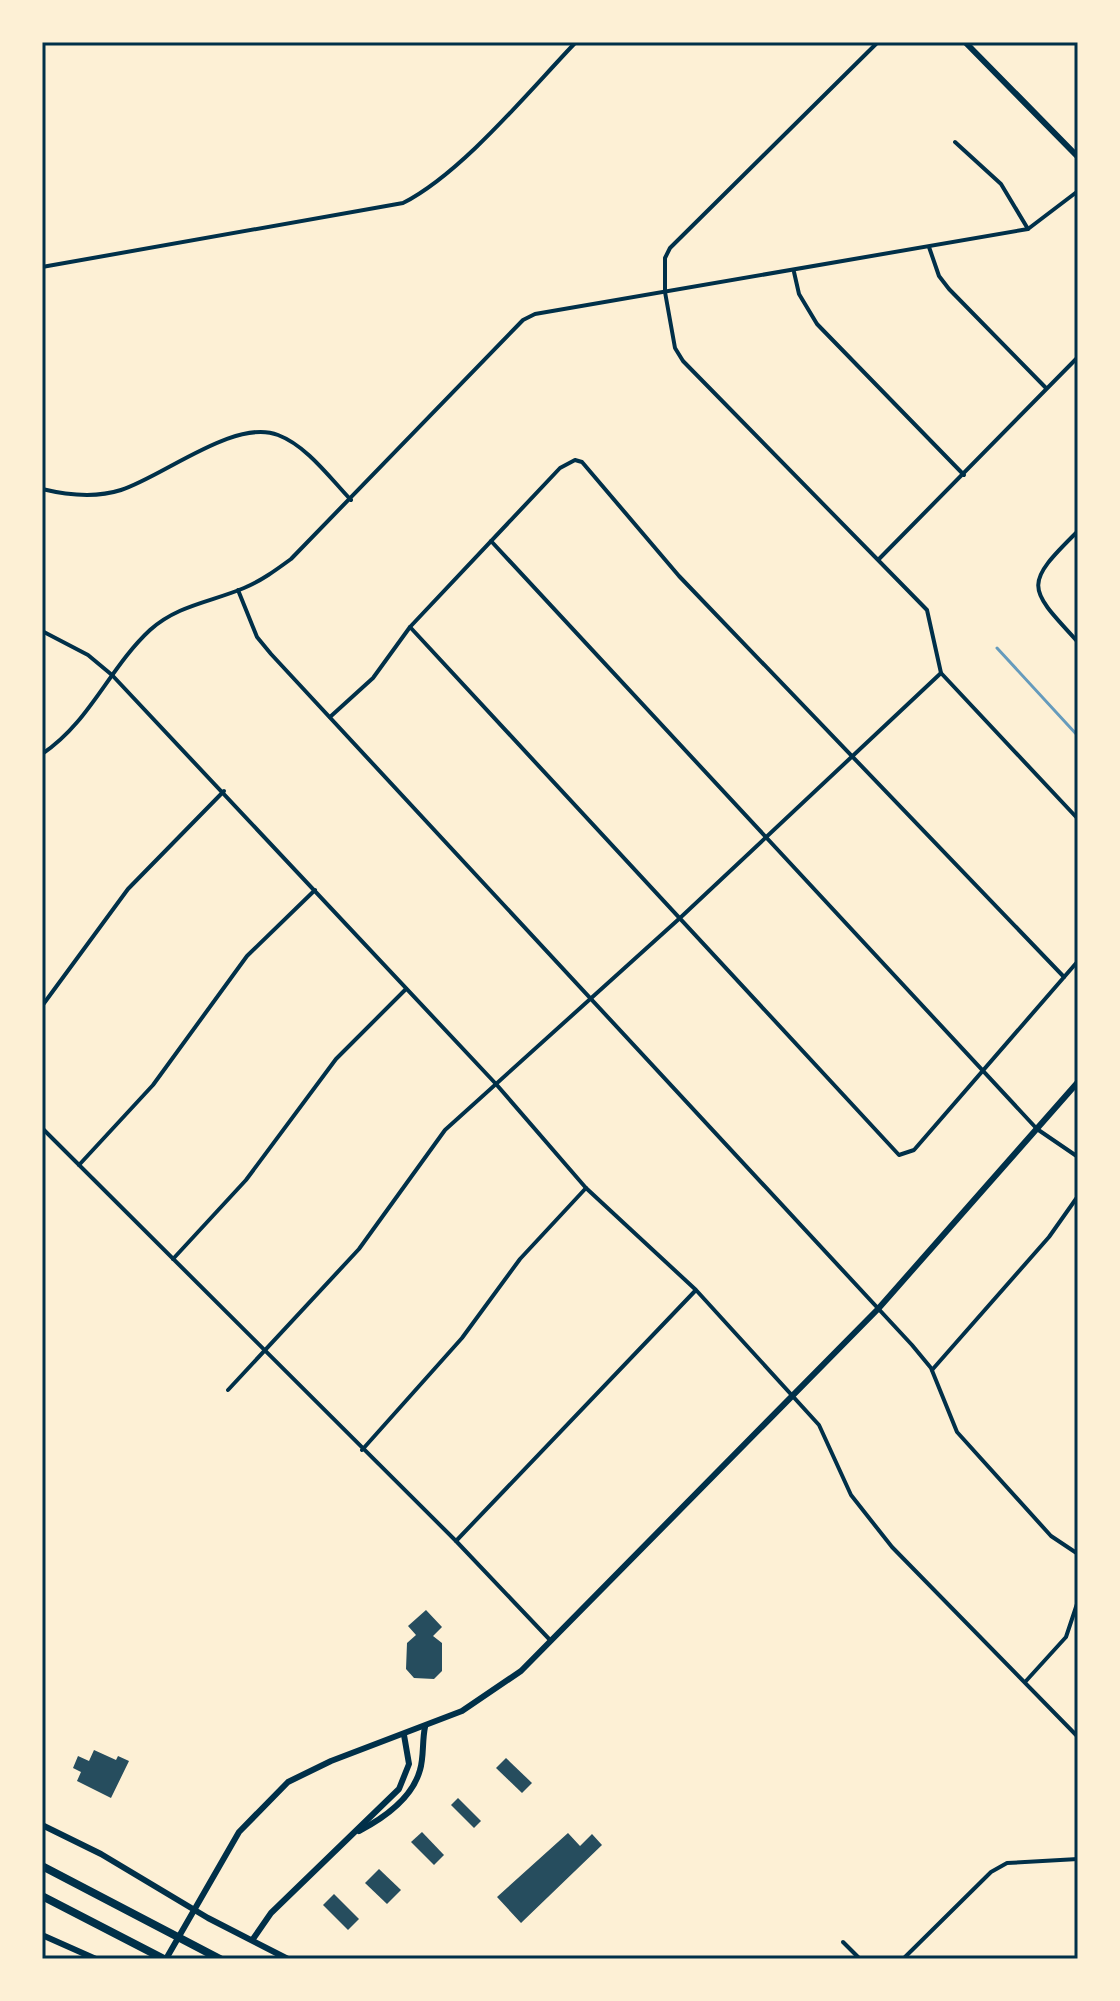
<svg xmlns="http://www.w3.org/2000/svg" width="1120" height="2001" font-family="'Golos Text',sans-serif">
<rect width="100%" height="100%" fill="#fdf0d5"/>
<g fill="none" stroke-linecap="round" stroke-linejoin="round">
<!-- stream -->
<polyline stroke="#669bbc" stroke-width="3" points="997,648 1078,736"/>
</g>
<!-- building -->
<g fill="#264d5e">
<polygon points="426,1610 442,1627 433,1636 442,1643 442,1671 434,1679 414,1678 406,1669 407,1643 416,1635 408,1626"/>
<polygon points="94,1750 116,1760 118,1756 129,1761 111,1798 77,1781 81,1772 73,1768 78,1756 89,1761"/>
<polygon points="506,1758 532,1783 522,1793 496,1768"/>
<polygon points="458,1798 481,1821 474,1828 451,1805"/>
<polygon points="422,1832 444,1855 434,1865 411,1842"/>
<polygon points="568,1833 580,1846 592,1834 602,1845 521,1923 497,1897"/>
<polygon points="379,1869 401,1890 387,1904 365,1883"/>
<polygon points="334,1894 359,1919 348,1930 323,1905"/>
</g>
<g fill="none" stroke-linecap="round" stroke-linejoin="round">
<!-- minor -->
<g stroke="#003049" stroke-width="4">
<polyline points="878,42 670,248 665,258 665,292 675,348 683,361 927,610 941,673 1078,819"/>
<polyline points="955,142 1001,184 1028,229"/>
<polyline points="929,247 939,276 949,289 1046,388"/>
<path d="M 42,267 L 403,203 C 462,173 529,91 576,42"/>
<polyline points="794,272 799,294 817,324 964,475"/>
<path d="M 42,489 C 67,495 96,498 121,490 C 164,476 235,418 278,435 C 307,446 330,478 351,500"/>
<path d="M 1078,531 C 1023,585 1027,587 1078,642"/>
<polyline points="491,541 1037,1129 1078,1157"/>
<polyline points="879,559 1078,357"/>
<polyline points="238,590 257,637 271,654 912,1345 931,1368 957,1432 1051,1536 1078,1554"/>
<polyline points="410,627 899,1155 914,1150 1078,961"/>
<polyline points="42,631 88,655 112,675 496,1084 586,1188 696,1290 819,1425 851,1495 892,1547 1078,1737"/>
<polyline points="330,717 373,678 410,627 560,468 575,460 582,462 679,576 1064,977"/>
<path d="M 42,754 C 90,722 109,668 150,630 C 178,605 211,602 244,588 C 261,581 276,570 291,559 L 523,320 L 535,314 L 1028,229 L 1078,191"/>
<polyline points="42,1006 128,889 224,791"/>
<polyline points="42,1128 456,1541 551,1641"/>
<polyline points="79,1165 153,1085 247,956 315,890"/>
<polyline points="173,1259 246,1180 336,1059 406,989"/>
<polyline points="932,1370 1049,1237 1078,1196"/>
<polyline points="228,1390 359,1249 445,1130 680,918 941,673"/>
<polyline points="362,1450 462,1338 520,1259 586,1188"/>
<polyline points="456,1541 695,1291"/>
<polyline points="1026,1681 1066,1637 1078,1601"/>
<polyline points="843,1942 860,1959"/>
<polyline points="903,1959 991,1872 1007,1863 1078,1859"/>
</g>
<!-- secondary -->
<g stroke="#003049" stroke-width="6">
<polyline points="965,42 1078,157"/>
<polyline points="42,1825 101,1854 208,1918 288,1959"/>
<path d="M 359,1831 C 384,1818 412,1799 420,1770 C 424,1757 422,1741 425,1727"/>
<polyline points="42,1935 96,1959"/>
<polyline points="253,1939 271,1913 399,1789 409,1764 404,1735"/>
<polyline points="166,1959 239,1832 288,1782 331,1761 462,1711 521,1671 878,1309 1078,1082"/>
</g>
<!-- motorway -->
<g stroke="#003049" stroke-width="8">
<polyline points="42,1866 220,1959"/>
<polyline points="42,1896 164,1959"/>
</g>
</g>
<!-- border -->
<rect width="1120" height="2001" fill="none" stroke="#fdf0d5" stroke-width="88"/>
<rect x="44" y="44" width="1032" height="1913" fill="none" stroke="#003049" stroke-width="3"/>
</svg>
